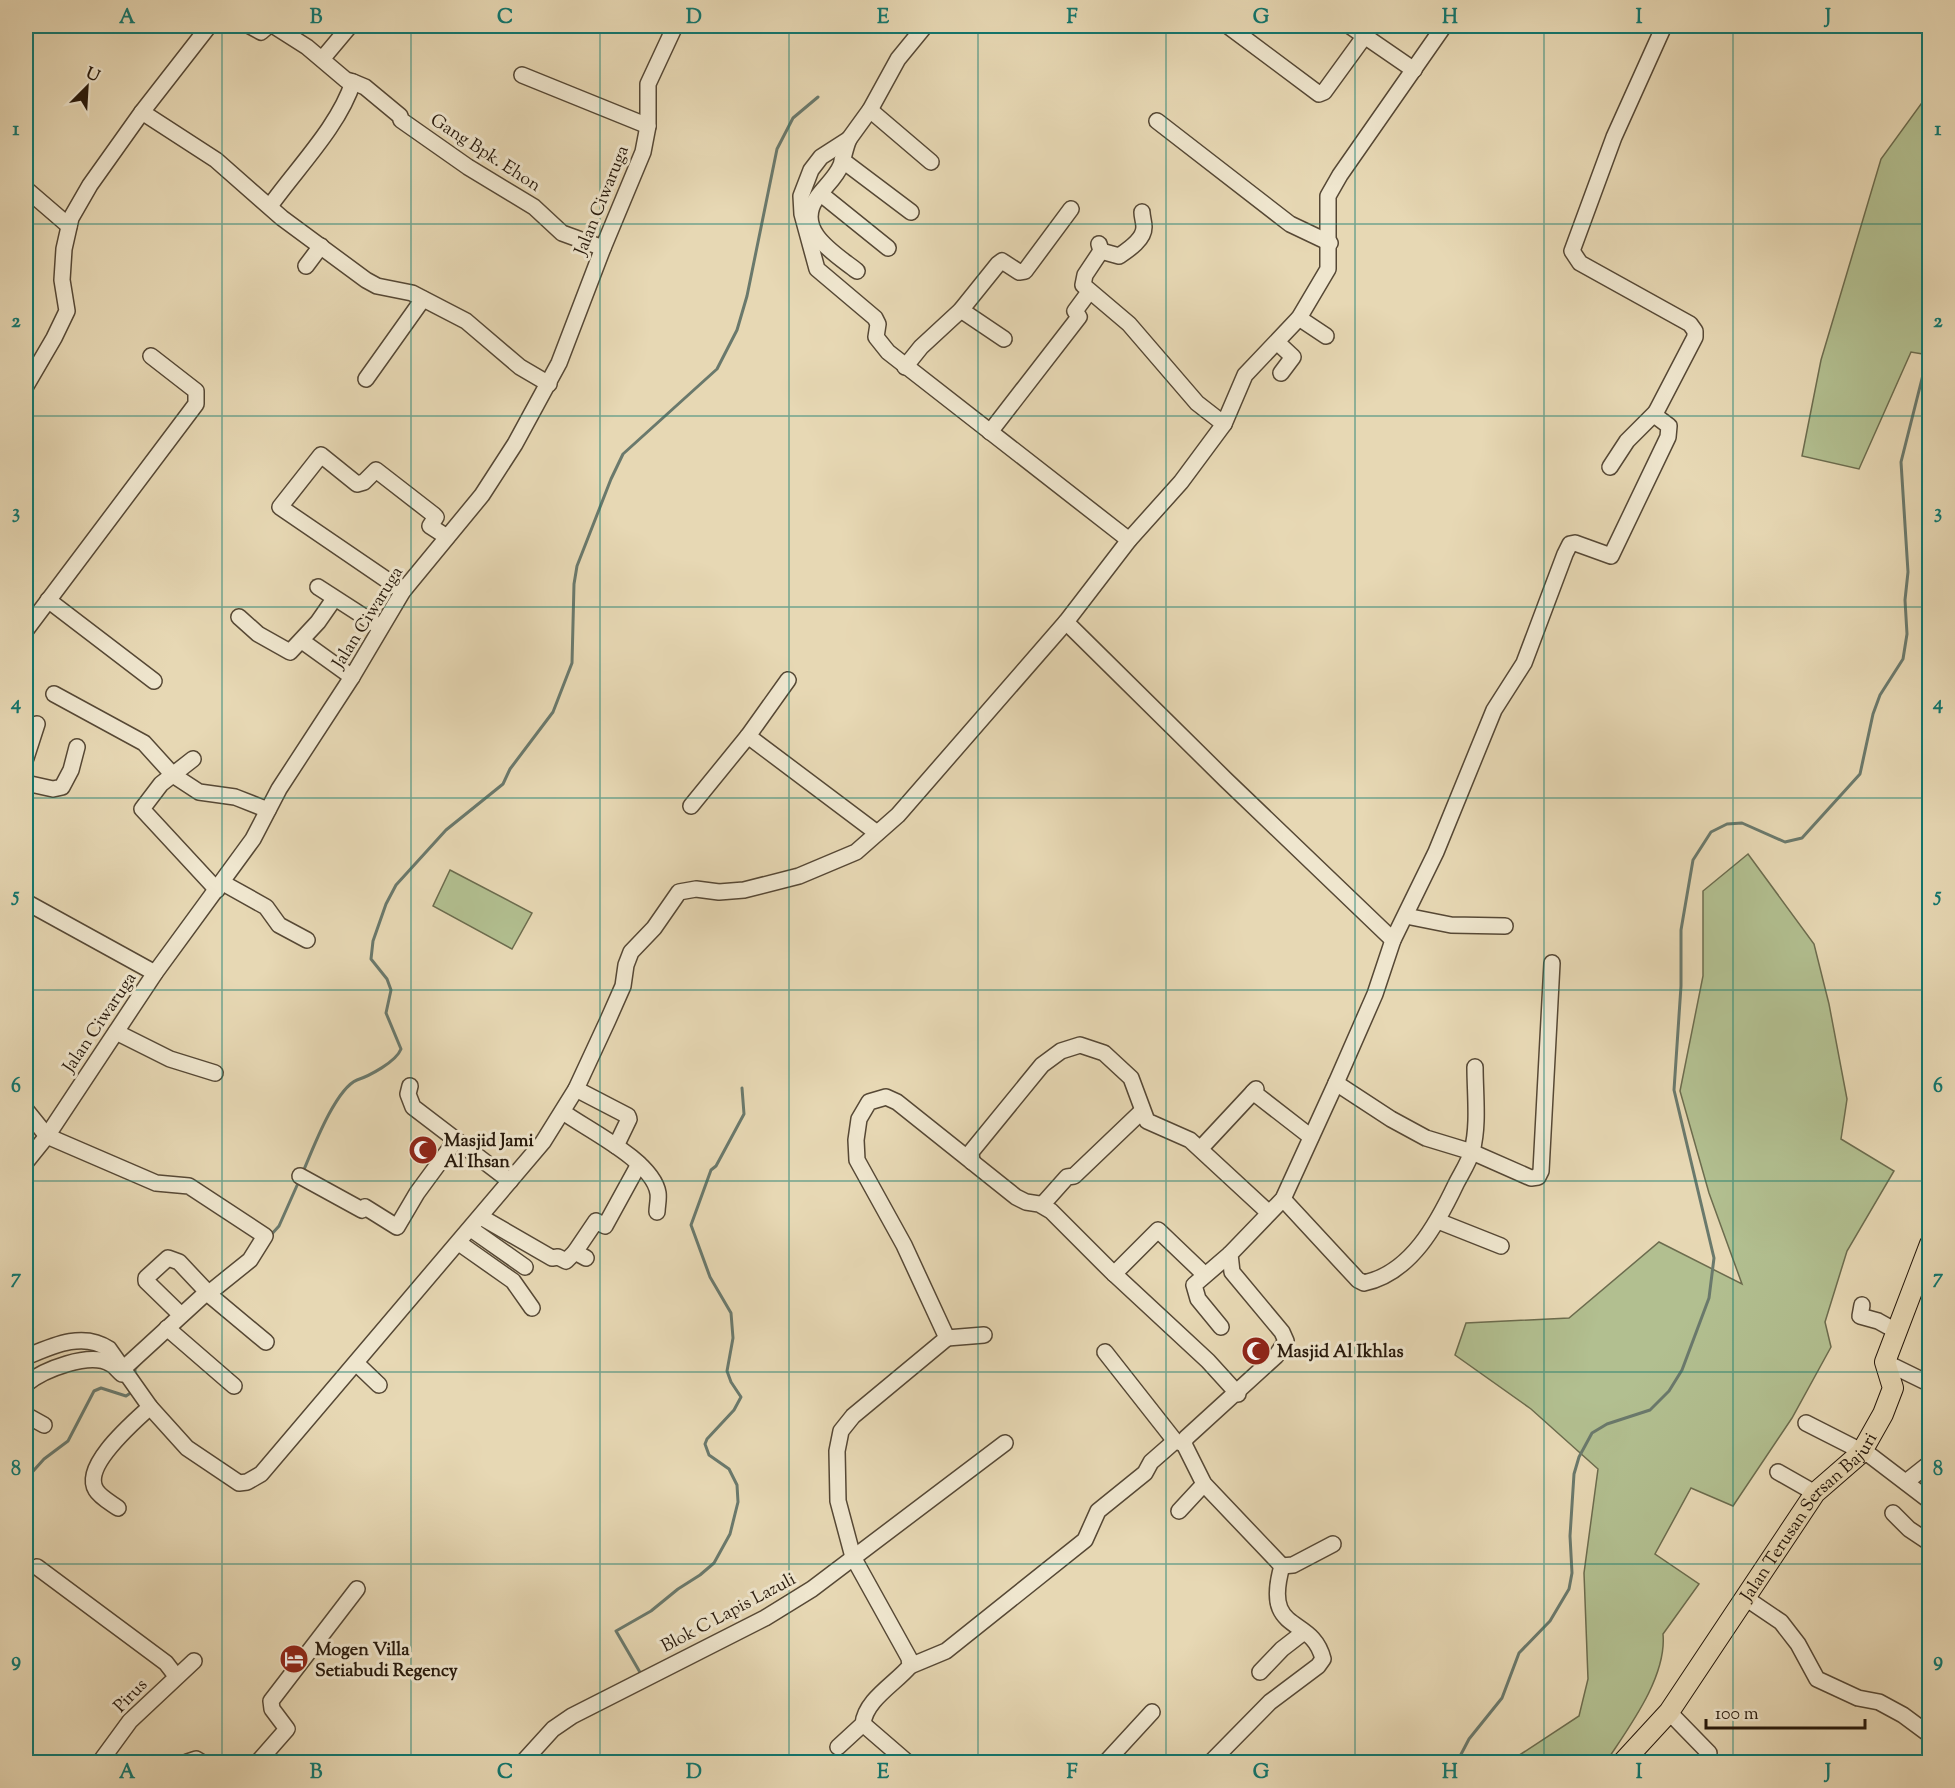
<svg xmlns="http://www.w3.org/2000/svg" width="1955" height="1788" font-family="'Sorts Mill Goudy',serif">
<rect width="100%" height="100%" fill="#e7d8b4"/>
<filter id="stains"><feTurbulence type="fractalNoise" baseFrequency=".00333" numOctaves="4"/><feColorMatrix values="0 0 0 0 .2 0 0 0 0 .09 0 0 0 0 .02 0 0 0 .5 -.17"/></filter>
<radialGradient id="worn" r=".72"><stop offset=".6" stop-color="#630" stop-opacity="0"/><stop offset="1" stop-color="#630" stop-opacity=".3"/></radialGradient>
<!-- green -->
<g fill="#b2bf90" stroke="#6c6c4e" stroke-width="1.5">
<polygon points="1929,93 1929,355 1911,352 1859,469 1802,456 1821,360 1881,159"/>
<path d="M 1748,854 L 1814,944 L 1829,1004 L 1847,1099 L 1841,1139 L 1894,1171 L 1847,1251 L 1825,1322 L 1831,1347 L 1792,1418 L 1733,1506 L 1691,1488 L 1655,1554 L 1699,1584 L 1663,1634 C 1667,1677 1629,1727 1606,1762 L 1467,1762 L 1518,1756 L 1579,1716 L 1588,1679 L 1584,1573 L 1598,1469 L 1531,1409 L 1455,1355 L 1466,1323 L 1569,1318 L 1659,1242 L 1742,1284 L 1709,1193 L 1680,1091 L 1703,976 L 1703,891 Z"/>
<polygon points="450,870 532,913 512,949 433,906"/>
</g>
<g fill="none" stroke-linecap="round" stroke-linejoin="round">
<!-- stream -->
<g stroke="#6a796c" stroke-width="3">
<path d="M 303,1172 C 312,1151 335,1089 357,1080 C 369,1076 396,1062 401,1049 L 386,1013 L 391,990 L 387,979 L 371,959 L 373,941 L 386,904 L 396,885 L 446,830 L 503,784 L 510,769 L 553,712 L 572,663 L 574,584 L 577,566 L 611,479 L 623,454 L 717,369 L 737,330 L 747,296 L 777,149 L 793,118 L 818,97"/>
<polyline points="270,1236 279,1226 299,1181"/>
<polyline points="135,1377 135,1369 141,1362"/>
<polyline points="26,1479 44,1459 68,1441 94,1391 101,1388 126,1396 132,1392"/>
<polyline points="641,1674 616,1631 651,1611 678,1589 700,1575 714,1563 730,1534 738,1502 737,1485 729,1469 709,1455 705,1444 707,1439 734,1410 741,1397 731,1382 727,1371 733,1338 731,1313 710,1277 691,1225 711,1170 716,1166 744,1114 742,1088"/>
<polyline points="1457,1762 1469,1739 1502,1698 1519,1653 1550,1621 1569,1589 1572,1573 1570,1536 1574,1474 1579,1457 1592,1433 1607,1424 1650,1410 1669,1391 1682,1370 1709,1298 1714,1258 1674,1090 1681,986 1681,930 1693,860 1711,832 1727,824 1742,823 1785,842 1802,838 1860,774 1873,714 1880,695 1903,659 1907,634 1905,600 1908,572 1901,462 1930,347"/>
</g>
<!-- minor casing -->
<g stroke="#564835" stroke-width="18">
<g id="minor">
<polyline points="250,26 261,32 268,26"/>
<polyline points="925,26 898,59 870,110 849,139 821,157 811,170 801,196 802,214 817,269 875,318 878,324 876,337 888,352 1129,540"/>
<polyline points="1228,26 1319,94 1324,92 1372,26"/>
<polyline points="1350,26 1414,70"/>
<polyline points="323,58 349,27"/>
<polyline points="522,75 648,126"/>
<polyline points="353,82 365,87 400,116 401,120 468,167 534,207 562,233 603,248"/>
<polyline points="870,110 931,162"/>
<polyline points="142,112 216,160 282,218 366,280 377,286 412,293 466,321 520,367 549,384"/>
<polyline points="1157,121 1290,224 1330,243"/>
<path d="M 849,139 C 845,148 844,157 841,165 C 836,178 823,188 816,199 C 794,231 837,255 857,271"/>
<polyline points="842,160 911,212"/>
<polyline points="26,189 69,226"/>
<polyline points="821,194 888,248"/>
<path d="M 270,206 C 297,168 339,126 353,82 L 346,80 L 307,47 L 274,26"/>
<polyline points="1099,244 1101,251 1085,275 1083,285 1129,324 1197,403 1224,424"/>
<path d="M 1101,251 L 1119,256 C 1128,250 1144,240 1144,227 C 1144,222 1142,217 1142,212"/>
<polyline points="306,266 321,246"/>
<polyline points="961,310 1004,339"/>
<polyline points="1299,318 1326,336"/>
<polyline points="1278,343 1293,357 1281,373"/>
<polyline points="905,367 921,347 961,310 998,264 1002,261 1019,272 1025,271 1071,209"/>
<polyline points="366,379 423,299"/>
<polyline points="26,386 54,338 67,311 62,280 64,249 71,218 90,185 142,112 209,26"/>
<polyline points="990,432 1079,317 1075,311 1089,292"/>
<polyline points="1610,467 1627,441 1656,412"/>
<polyline points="318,587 380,627"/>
<polyline points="403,591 280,507 321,455 357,484 364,482 376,470 434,515 436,517 430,526 447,537"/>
<polyline points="48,600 154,681"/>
<polyline points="239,617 258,634 290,652 318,622 334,599"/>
<polyline points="1066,622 1226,780 1393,940"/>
<polyline points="26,630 196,404 196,391 151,356"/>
<polyline points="302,641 352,677"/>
<polyline points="54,694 144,743 173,775 199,792 235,797 268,810"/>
<polyline points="748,736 877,833"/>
<polyline points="26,758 37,724"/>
<polyline points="193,759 161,784 142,809 217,890"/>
<polyline points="26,783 53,789 62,787 71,770 77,747"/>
<polyline points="691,806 748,736 788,680"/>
<polyline points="223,883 266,907 279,925 307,940"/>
<polyline points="26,902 155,973"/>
<polyline points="1406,916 1451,925 1505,926"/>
<polyline points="116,1032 170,1059 215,1073"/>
<polyline points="1336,1083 1391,1119 1426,1138 1472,1152 1531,1178 1538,1177 1541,1171 1552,963"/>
<polyline points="410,1086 408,1094 413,1107 510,1181"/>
<polyline points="576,1089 628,1116 629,1119 616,1146"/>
<polyline points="1253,1092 1311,1137"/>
<polyline points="26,1110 47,1136 156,1183 189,1186 265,1236 250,1260 209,1293"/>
<path d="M 563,1112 C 588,1130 653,1161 658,1193 C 659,1199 657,1206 657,1212"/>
<polyline points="1201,1148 1256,1089"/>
<polyline points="26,1162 47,1136 155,973 253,839 279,789 352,677 403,591 482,495 515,444 559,363 603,248 643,152 648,126 648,84 675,26"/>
<polyline points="972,1162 971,1152 1042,1065 1061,1051 1080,1045 1104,1053 1131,1078 1147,1121 1190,1140 1269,1213"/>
<polyline points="300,1176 362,1210 365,1207 397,1227 417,1193 456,1140"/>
<path d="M 1283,1199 L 1358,1280 L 1364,1283 C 1411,1273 1437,1224 1456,1184 C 1461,1174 1469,1162 1472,1151 C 1479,1125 1475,1094 1475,1067"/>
<polyline points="1042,1205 1067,1177 1074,1176 1141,1112"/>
<polyline points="481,1217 552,1258 558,1257 566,1261 575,1252 586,1258"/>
<polyline points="1438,1221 1501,1246"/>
<polyline points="471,1229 525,1267"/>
<polyline points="459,1243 513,1281 532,1308"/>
<polyline points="575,1252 596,1221 605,1226 639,1164"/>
<polyline points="1114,1274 1158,1230 1204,1274"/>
<polyline points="1862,1305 1860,1316 1878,1321 1896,1331"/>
<polyline points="181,1315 146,1281 146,1278 168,1258 179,1262 212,1297 266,1342"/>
<polyline points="1221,1327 1198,1299 1194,1285 1230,1254"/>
<polyline points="167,1328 234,1386"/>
<polyline points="947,1338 984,1335"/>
<polyline points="1105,1352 1175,1441"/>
<path d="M 26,1357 C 52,1346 83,1331 109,1349 L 150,1407 L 187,1448 L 239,1483 L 247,1482 L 261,1474 L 543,1142 L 576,1089 L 608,1020 L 623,986 L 626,965 L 631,952 L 654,928 L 679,892 L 696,889 L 719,892 L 744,890 L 799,876 L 856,852 L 898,815 L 1066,622 L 1129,540 L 1181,482 L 1224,424 L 1245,375 L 1299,318 L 1328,269 L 1328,196 L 1340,175 L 1444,26"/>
<polyline points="1885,1362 1930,1384"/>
<polyline points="356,1363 379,1385"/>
<polyline points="124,1368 207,1292"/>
<path d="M 26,1384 C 43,1370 90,1351 111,1364 C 115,1366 118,1371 122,1374"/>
<polyline points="26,1415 44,1425"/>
<polyline points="1806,1423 1871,1456 1930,1501"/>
<polyline points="1778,1472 1815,1493"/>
<polyline points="1906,1482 1930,1463"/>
<path d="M 118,1508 C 111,1503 100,1497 96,1490 C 81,1466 135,1421 150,1407"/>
<polyline points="1179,1511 1204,1484"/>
<polyline points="1893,1513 1909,1529 1930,1543"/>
<polyline points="1282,1566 1293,1565 1333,1544"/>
<polyline points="37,1567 166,1663 176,1676"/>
<polyline points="1744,1597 1781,1622 1798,1644 1817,1679 1858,1698 1879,1702 1903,1715 1930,1735"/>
<polyline points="910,1666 946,1651 1085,1540 1098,1511 1145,1473 1151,1462 1175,1441 1184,1444"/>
<polyline points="1260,1672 1282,1649 1304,1632"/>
<polyline points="1669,1712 1709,1753"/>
<polyline points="863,1724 907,1762"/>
<path d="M 838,1747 L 863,1724 C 865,1700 896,1683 910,1666 L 909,1658 L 853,1557 L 838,1501 L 837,1451 L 841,1431 L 853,1416 L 947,1338 L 904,1245 L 857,1160 L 856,1140 L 859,1119 L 869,1102 L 886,1097 L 897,1102 L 1016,1197 L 1026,1202 L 1039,1204 L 1051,1211 L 1111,1271 L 1208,1361 L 1238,1394"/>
<polyline points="100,1762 130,1721 194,1661"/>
<polyline points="187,1762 196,1759 201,1762"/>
<polyline points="258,1762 287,1729 272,1709 271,1701 357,1589"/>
<polyline points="523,1762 553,1729 572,1716 765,1618 812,1589 1005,1443"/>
<polyline points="1106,1762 1152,1712"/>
<path d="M 1211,1762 L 1270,1702 L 1318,1666 L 1323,1659 C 1312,1614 1262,1636 1282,1566 L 1204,1484 L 1184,1444 L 1186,1438 L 1276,1356 L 1286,1341 L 1282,1332 L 1232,1272 L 1230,1254 L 1283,1199 L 1336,1083 L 1375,994 L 1393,940 L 1436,852 L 1494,710 L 1524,663 L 1565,554 L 1570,544 L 1575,543 L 1611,556 L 1668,437 L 1669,426 L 1657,417 L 1656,412 L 1695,337 L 1695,331 L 1690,324 L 1580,263 L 1572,251 L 1614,137 L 1664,26"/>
</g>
</g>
<!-- major casing -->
<g stroke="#26180b" stroke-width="22">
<g id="major">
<path id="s1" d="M 1623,1762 L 1669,1712 L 1815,1493 L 1861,1453 L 1883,1414 L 1893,1388 L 1885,1362 L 1930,1244"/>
</g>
</g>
<!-- minor -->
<use href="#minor" stroke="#efe6ce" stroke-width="15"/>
<!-- major -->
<use href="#major" stroke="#e7d8b4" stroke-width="20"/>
</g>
<!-- grid -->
<path fill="none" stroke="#0f766e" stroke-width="1.5" stroke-opacity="0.55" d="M 222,26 L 222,1762M 411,26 L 411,1762M 600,26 L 600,1762M 789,26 L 789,1762M 978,26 L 978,1762M 1166,26 L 1166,1762M 1355,26 L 1355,1762M 1544,26 L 1544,1762M 1733,26 L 1733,1762M 26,224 L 1930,224M 26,416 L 1930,416M 26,607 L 1930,607M 26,798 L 1930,798M 26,990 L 1930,990M 26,1181 L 1930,1181M 26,1372 L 1930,1372M 26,1564 L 1930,1564"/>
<!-- icons -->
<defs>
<g id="mosque-disc" transform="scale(1.5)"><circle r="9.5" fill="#8f2418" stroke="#efe6ce"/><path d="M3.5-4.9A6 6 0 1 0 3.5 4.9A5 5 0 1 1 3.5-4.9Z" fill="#fff"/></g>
<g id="hotel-disc" transform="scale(1.5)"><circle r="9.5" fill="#8f2418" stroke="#efe6ce"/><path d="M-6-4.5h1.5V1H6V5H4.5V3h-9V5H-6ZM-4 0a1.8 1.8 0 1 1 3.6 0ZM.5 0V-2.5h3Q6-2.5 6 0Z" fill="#fff"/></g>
</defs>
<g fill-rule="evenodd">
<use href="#mosque-disc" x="423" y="1150"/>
<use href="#mosque-disc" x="1256" y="1351"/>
<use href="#hotel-disc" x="294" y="1659"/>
</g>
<g text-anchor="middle" stroke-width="6" stroke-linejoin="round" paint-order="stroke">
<!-- street labels -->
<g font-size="18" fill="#26180b" stroke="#efe6ce">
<text transform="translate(486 152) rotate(33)" y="6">Gang Bpk. Ehon</text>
<text transform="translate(601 200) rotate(-68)" y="6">Jalan Ciwaruga</text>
<text transform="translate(367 617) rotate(-58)" y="6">Jalan Ciwaruga</text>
<text transform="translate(99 1022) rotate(-56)" y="6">Jalan Ciwaruga</text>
<text dy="6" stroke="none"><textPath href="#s1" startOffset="309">Jalan Terusan Sersan Bajuri</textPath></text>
<text transform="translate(728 1612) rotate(-28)" y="6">Blok C Lapis Lazuli</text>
<text transform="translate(130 1695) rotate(-46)" y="6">Pirus</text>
</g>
<!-- poi labels -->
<g font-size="18" font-weight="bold" fill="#26180b" stroke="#efe6ce" text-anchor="start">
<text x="444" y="1146">Masjid Jami<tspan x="444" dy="21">Al Ihsan</tspan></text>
<text x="1277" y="1357">Masjid Al Ikhlas</text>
<text x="315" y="1655">Mogen Villa<tspan x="315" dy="21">Setiabudi Regency</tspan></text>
</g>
</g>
<!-- margin -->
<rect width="1955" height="1788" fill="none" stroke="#e7d8b4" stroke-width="66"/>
<!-- north arrow -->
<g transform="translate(87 87) rotate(24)" stroke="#efe6ce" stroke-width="4.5" paint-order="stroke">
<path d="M0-4.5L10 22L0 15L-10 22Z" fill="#26180b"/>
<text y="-9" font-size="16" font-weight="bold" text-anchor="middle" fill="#26180b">U</text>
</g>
<!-- scale -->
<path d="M1706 1719v9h159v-9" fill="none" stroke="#26180b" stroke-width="3"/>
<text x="1715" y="1719" font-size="18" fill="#26180b" stroke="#efe6ce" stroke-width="4.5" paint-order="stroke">100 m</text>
<rect x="33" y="33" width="1889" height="1722" fill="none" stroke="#0f766e" stroke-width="2"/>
<g font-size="20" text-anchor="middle" font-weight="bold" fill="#0f766e">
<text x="127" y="23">A</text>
<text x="316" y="23">B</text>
<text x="505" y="23">C</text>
<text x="694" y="23">D</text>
<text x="883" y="23">E</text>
<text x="1072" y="23">F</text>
<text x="1261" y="23">G</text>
<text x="1450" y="23">H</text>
<text x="1639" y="23">I</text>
<text x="1828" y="23">J</text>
<text x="16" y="135">1</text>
<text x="1938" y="135">1</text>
<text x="16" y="327">2</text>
<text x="1938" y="327">2</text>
<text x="16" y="518">3</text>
<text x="1938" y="518">3</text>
<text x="16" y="709">4</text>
<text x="1938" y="709">4</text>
<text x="16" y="901">5</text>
<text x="1938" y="901">5</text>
<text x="16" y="1092">6</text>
<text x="1938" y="1092">6</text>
<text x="16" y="1283">7</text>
<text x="1938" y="1283">7</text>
<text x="16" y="1475">8</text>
<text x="1938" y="1475">8</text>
<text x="16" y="1666">9</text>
<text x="1938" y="1666">9</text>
<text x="127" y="1778">A</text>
<text x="316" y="1778">B</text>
<text x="505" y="1778">C</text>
<text x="694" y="1778">D</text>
<text x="883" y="1778">E</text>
<text x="1072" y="1778">F</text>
<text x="1261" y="1778">G</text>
<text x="1450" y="1778">H</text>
<text x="1639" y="1778">I</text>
<text x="1828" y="1778">J</text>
</g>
<rect width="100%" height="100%" filter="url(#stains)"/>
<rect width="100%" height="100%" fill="url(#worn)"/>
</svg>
